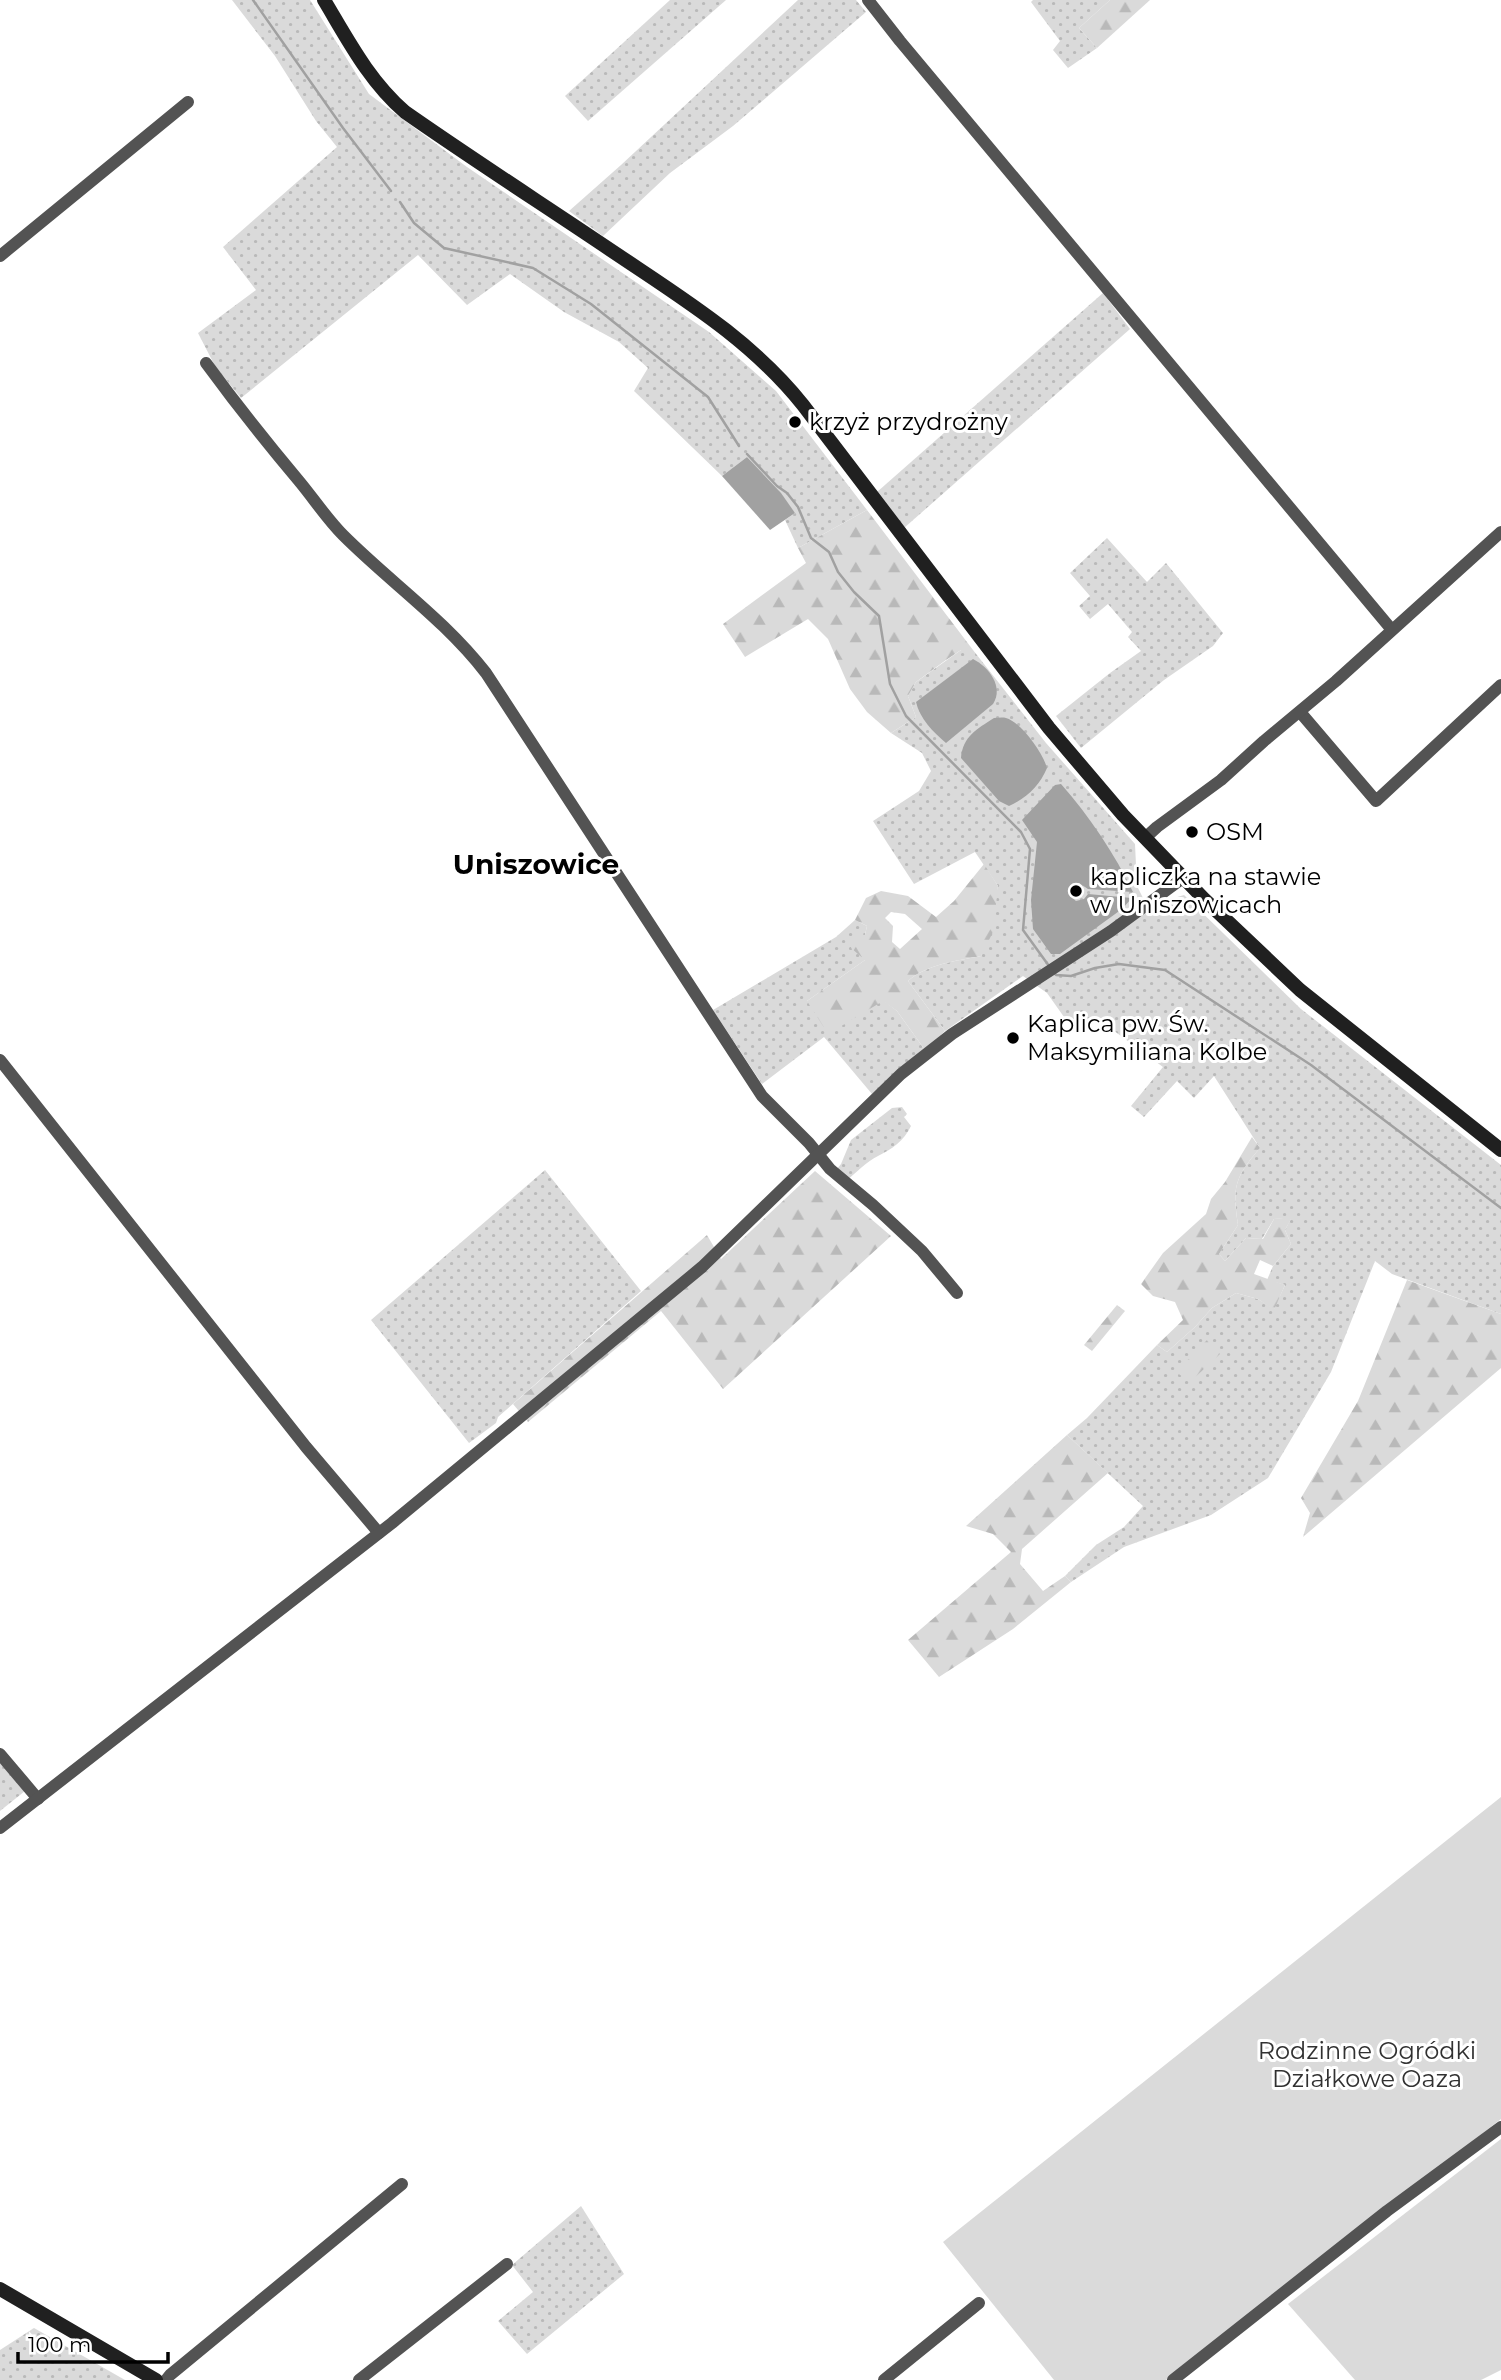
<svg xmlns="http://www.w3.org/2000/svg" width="1501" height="2380" font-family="Montserrat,sans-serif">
<defs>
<pattern id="grass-dots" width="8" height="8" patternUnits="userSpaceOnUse" patternTransform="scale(1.75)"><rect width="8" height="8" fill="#dadada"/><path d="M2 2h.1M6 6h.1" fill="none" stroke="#b9b9b9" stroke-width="1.8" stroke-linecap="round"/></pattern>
<pattern id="forest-firs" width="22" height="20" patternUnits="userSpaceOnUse" patternTransform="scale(1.75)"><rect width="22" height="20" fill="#dadada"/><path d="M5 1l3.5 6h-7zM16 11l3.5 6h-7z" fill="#b9b9b9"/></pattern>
</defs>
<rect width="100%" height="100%" fill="#fff"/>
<!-- grass -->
<g fill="url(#grass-dots)">
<polygon points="232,0 310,0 369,94 467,167 709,332 776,391 867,510 798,548 785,520 795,513 747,457 722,476 634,391 648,368 619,342 564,312 510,274 467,305 418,255 241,398 215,366 198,333 256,290 223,247 337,147 316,121 275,56"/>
<polygon points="670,0 726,0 588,121 565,96"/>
<polygon points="798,0 856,0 866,12 733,126 670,173 603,236 569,211 621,165"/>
<polygon points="1033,0 1110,0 1079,28 1097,48 1068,68 1053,50 1060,41 1031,2"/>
<polygon points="1103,293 1130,329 904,528 877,492"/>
<polygon points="1107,538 1147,582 1166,563 1223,633 1213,646 1164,680 1081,748 1056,716 1110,673 1141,651 1128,637 1132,632 1108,604 1090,619 1079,606 1090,596 1070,573"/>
<path d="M 961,650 L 973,650 L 1046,743 L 1135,844 L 1137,886 L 1150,912 L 1164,901 L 1184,895 L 1301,1009 L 1501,1165 L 1501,1314 L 1392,1274 L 1375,1261 L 1331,1372 L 1268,1478 L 1211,1515 L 1124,1547 L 1071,1582 L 1065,1576 L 1096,1545 L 1124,1527 L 1143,1506 L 1067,1435 L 1087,1418 L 1157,1345 L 1167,1352 L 1195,1327 L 1212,1308 L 1236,1293 L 1258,1299 L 1274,1309 L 1285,1285 L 1267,1280 L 1273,1266 L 1291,1244 L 1285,1230 L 1291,1218 L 1274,1219 L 1262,1239 L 1246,1238 L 1225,1261 L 1219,1254 L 1238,1225 C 1232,1187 1235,1177 1260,1148 L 1214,1076 L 1194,1098 L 1177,1081 L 1144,1117 L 1131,1106 L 1163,1067 L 1102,1022 L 1069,1024 L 1047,993 L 1023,976 L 945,1031 L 908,981 C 927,964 956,961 981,956 L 998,886 L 975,852 L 914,884 L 873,821 L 919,791 L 931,771 L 922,753 L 891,733 L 916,717 L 908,696 L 916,682 Z"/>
<polygon points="855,920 867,926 865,935 865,960 807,1001 859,1014 883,1000 897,1011 925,1050 872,1094 824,1037 762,1084 713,1010 836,937"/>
<path d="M 902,1107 L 907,1114 L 904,1117 L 911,1126 C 904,1141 892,1149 878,1156 C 867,1161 856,1173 847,1180 L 836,1170 L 841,1164 L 851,1140 L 892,1108 Z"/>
<polygon points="545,1170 641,1291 498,1417 496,1423 469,1443 371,1320"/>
<polygon points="0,1761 25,1791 0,1811"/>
<polygon points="581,2206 624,2274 527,2354 498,2321 533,2292 512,2265"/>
<polygon points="34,2328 125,2380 0,2380 0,2350"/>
</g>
<!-- forest -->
<g fill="url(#forest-firs)" fill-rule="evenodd">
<polygon points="1110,0 1150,0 1097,48 1079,28"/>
<polygon points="867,510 973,650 961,650 946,660 916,682 908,696 916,717 891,733 867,712 850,689 828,639 808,619 745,657 723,624 806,563 798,548"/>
<path d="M 984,864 L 998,886 L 993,932 L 981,956 C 956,961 927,964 908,981 L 945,1031 L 925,1050 L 897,1011 L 883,1001 L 828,1034 L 807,1001 L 865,960 L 851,948 L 856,933 L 865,935 L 867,926 L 855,920 L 866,898 L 881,891 L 908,896 L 936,917 L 954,901 ZM 891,912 L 905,914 L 922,929 L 900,949 L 892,942 L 893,926 L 885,918 Z"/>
<path d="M 1252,1137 L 1260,1148 C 1235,1177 1232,1187 1238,1225 L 1219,1254 L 1225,1261 L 1246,1238 L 1263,1239 L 1274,1219 L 1292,1217 L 1285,1230 L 1291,1244 L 1273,1266 L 1260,1260 L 1254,1274 L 1285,1285 L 1274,1310 L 1258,1299 L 1236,1293 L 1212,1308 L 1195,1327 L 1167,1352 L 1157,1345 L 1183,1320 L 1175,1302 L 1153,1296 L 1141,1284 L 1163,1253 L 1206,1214 L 1211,1199 L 1225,1182 Z"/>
<polygon points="815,1171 891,1236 723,1389 661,1311 528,1422 513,1404 707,1235 721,1259"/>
<polygon points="1407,1280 1501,1314 1501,1368 1303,1537 1310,1513 1301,1498 1358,1401"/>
<polygon points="1117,1305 1125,1311 1092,1351 1084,1345"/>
<polygon points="1207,1340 1220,1354 1190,1382 1176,1372"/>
<polygon points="1067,1435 1108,1473 1022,1549 1020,1564 1043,1591 1065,1576 1071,1582 1013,1629 939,1677 908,1640 1011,1552 993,1534 966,1526"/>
</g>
<!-- garden -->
<g fill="#dadada">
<polygon points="1501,1797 1501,2119 1166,2380 1054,2380 943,2242"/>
<polygon points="1501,2139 1501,2370 1481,2380 1355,2380 1288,2304"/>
</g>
<!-- water -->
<g fill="#a1a1a1">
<polygon points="747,457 781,493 795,513 770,530 722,476"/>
<path d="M 973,659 C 989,667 1004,687 993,704 L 946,743 C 933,732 920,719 916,702 Z"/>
<path d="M 994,718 C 998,718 1002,717 1006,718 C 1021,722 1043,753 1047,768 C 1040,785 1027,798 1009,806 L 999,801 L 961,758 C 963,736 977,729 994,718 Z"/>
<path d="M 1061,784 C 1090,817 1114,853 1133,892 L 1088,889 L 1079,883 L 1071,885 L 1070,896 L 1076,901 L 1084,899 L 1088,894 L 1132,898 L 1122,909 L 1060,954 L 1051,954 L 1033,929 L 1031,900 L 1037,842 L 1022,820 L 1055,785 Z"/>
</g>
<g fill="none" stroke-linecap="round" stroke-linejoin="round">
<!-- stream -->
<g stroke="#a1a1a1" stroke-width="2.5">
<polyline points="253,0 343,128 391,191"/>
<polyline points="400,202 414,223 444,248 533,268 591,304 708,397 739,446"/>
<polyline points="747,454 777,486 787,493 798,507 811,538 829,552 838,572 854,592 879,616 890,684 906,716 1021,832 1030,849 1023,930 1049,966"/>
<polyline points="1053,971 1056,975 1071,976 1095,968 1119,964 1165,970 1311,1065 1501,1208"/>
</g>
<!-- street -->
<g stroke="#535353" stroke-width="12">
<polyline points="868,0 900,41 1392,630"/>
<polyline points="0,256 188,102"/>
<path d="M 206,363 C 236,404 267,443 299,481 C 314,499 327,519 343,535 C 391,583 444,619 486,673 L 762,1096 L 809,1143 L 830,1169 L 873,1205 L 922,1251 L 957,1293"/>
<polyline points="1300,712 1376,801 1501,685"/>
<polyline points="1145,838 1157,827 1221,780 1264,741 1336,681 1501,532"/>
<polyline points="0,1060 306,1447 379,1533"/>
<polyline points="0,1754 38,1799"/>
<polyline points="0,1828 392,1523 702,1267 901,1074 952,1034 1111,931 1183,878"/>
<polyline points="166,2380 170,2375 402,2184"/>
<polyline points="359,2380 507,2264"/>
<polyline points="884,2380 979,2303"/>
<polyline points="1173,2380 1387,2211 1501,2127"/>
</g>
<!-- secondary -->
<g stroke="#202020" stroke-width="14">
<path d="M 324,0 C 348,40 369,81 405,112 C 475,161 547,207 618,255 C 685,300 752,341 803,405 L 1049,728 L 1123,815 L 1204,899 L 1300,990 L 1501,1150"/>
<polyline points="0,2289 156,2380"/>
</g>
</g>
<!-- markers -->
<g fill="#000" stroke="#fff" stroke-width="2.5">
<circle cx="795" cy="422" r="7"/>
<circle cx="1192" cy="832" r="7"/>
<circle cx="1076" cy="891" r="7"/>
<circle cx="1013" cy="1038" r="7"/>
</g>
<g text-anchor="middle" stroke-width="6" stroke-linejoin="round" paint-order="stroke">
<!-- poi labels -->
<g font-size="24" fill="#000" stroke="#fff" text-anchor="start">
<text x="809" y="430">krzyż przydrożny</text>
<text x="1206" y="840">OSM</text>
<text x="1090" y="885">kapliczka na stawie<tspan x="1090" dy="28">w Uniszowicach</tspan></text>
<text x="1027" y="1032">Kaplica pw. Św.<tspan x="1027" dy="28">Maksymiliana Kolbe</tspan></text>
</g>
<!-- park labels -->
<g font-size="24" fill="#313131" stroke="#fff">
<text x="1367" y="2059">Rodzinne Ogródki<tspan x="1367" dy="28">Działkowe Oaza</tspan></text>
</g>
<!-- quarter labels -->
<g font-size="28" font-weight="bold" fill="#000" stroke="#fff">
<text x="536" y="874">Uniszowice</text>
</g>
</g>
<!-- scale -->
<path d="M18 2352v10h150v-10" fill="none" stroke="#000000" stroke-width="3.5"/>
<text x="28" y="2352" font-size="21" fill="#000000" stroke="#ffffff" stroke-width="5" paint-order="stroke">100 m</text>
</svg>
